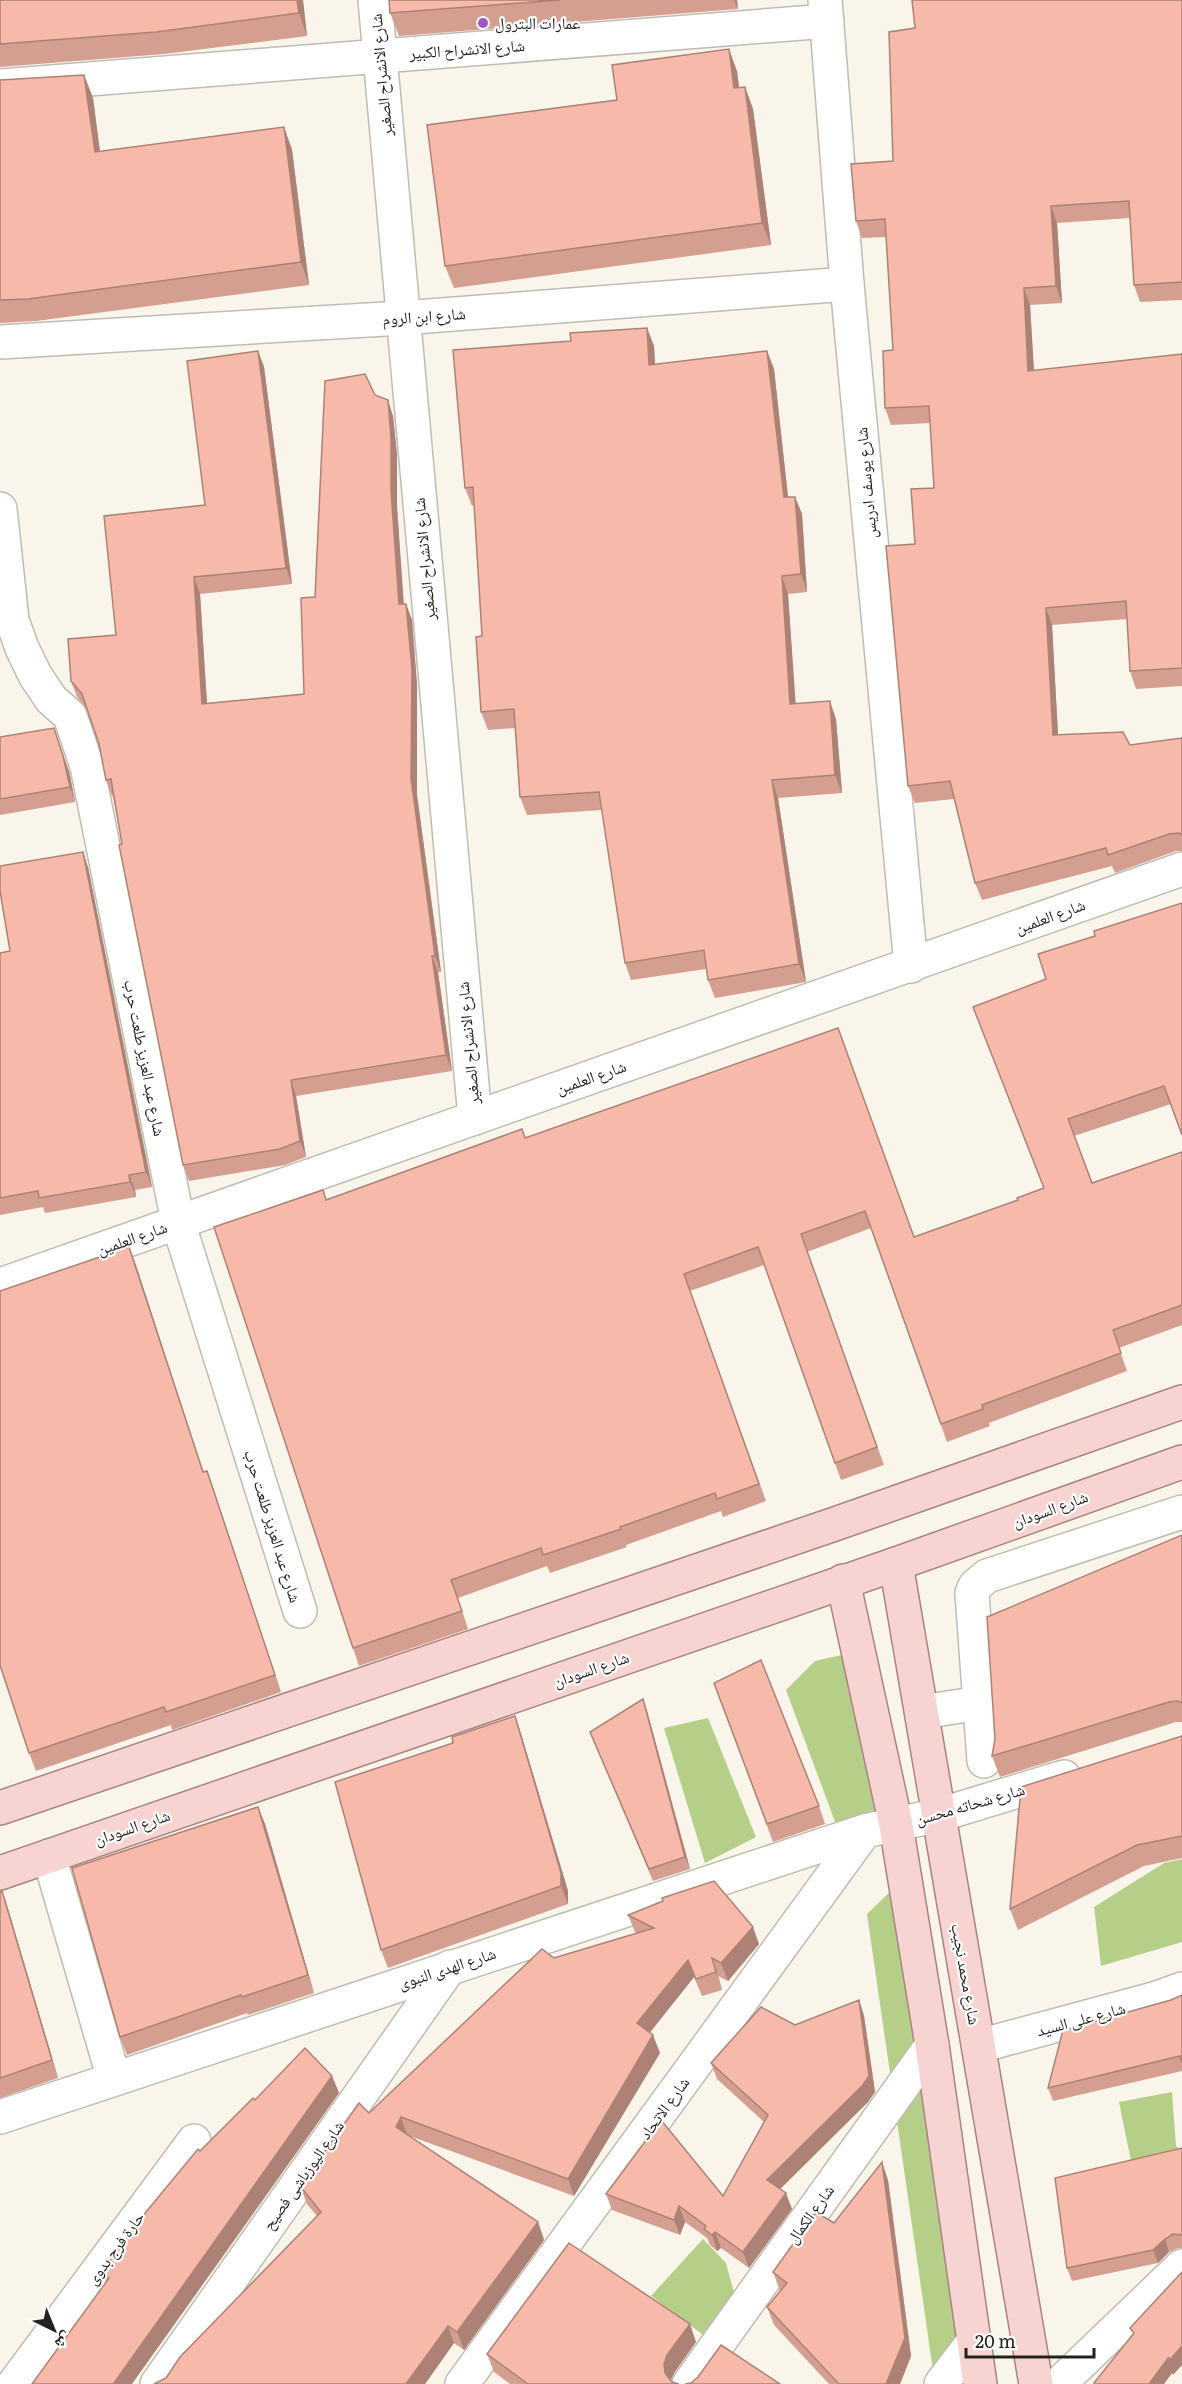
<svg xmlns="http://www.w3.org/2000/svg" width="1182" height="2384" font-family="Literata,'Noto Naskh Arabic',serif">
<rect width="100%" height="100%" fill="#faf5eb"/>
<!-- green -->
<g fill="#b5cf88">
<polygon points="846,1654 882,1818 837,1827 786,1690 815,1661"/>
<polygon points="708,1718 756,1837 705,1863 664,1728"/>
<polygon points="1182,1859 1182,1942 1101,1966 1094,1907 1164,1863"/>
<polygon points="899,1883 973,2384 935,2384 867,1914"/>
<polygon points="1172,2092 1176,2146 1182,2152 1132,2166 1119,2102"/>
<polygon points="703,2239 726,2263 736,2300 710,2340 651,2296"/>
</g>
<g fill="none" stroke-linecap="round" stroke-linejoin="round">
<!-- minor casing -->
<g stroke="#c1bcb3" stroke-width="36">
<g id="minor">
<polyline points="375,0 475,1118"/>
<polyline points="825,0 847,284 911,966"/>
<polyline points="0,86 827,21"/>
<polyline points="0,342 402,318 847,284"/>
<polyline points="0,509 12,620 22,648 35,675 51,699 70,716 87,766 178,1222 300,1611"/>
<polyline points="0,1285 1182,869"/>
<polyline points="922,1712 980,1703"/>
<polyline points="984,1761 972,1593 975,1586 987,1576 1182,1512"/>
<polyline points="49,1856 114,2079"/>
<polyline points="979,2046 1154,1999 1182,1989"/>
<polyline points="0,2117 865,1831 939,1815 1064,1777"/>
<polyline points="14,2384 194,2141"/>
<polyline points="157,2384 450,1967"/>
<polyline points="462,2384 865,1831"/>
<polyline points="689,2384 932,2045"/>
<polyline points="941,2384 973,2342"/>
<polyline points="1059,2384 1182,2266"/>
</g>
</g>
<!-- major casing -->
<g stroke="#a9847f" stroke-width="36">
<g id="major">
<polyline points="896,1564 1036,2384"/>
<polyline points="843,1581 896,1825 932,2045 980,2384"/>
<polyline points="0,1808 832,1525 1182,1402"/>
<polyline points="0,1873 896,1564 1182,1462"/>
</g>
</g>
<!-- minor -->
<use href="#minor" stroke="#fff" stroke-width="33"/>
<!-- major -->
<use href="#major" stroke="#f7d4d1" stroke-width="33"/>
</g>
<!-- wall -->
<g fill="#d49f91">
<polygon points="0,0 303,0 307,36 164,54 0,67"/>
<polygon points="389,0 737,0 738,9 399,36 390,13"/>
<polygon points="1182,0 1182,300 1140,302 1134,285 1130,218 1057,223 1062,303 1030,305 1034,371 1182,354 1182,686 1136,689 1130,671 1127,619 1052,625 1058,735 1130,745 1182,738 1182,851 1176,851 1115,873 1112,866 982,900 975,883 954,799 915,803 908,786 915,544 934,488 930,423 891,425 885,408 893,350 886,237 862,238 856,221 893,161 915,28"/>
<polygon points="737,71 739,88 745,87 753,109 771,245 454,288 445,266 617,100"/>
<polygon points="84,75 93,98 100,152 284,127 292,150 309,285 36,321 0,323 0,80"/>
<polygon points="647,328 654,346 655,365 767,351 774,369 788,497 795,497 802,514 807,592 788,594 795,704 836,719 842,793 778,798 806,982 715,998 708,980 706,969 631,980 625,963 602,810 527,815 520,797 515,728 488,730 481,712 482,636 474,505 472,506 465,488 571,341"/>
<polygon points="258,351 264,367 292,584 200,594 207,703 304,694 315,597 375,395 393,416 397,455 397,506 403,604 406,604 412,620 417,685 417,795 441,972 438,972 452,1071 296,1096 306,1157 285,1165 189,1181 183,1165 122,844 113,796 112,796 106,780 99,744 87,709 77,697 71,681 116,635 205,505"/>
<polygon points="0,737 69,771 75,802 0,815"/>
<polygon points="88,867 152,1187 135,1190 136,1197 45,1213 43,1207 0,1215 0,953 10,951"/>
<polygon points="1182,903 1171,1104 1074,1136 1092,1183 1182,1152 1182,1325 1119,1348 1127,1371 989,1423 990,1426 947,1442 871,1228 807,1252 884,1465 841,1480 764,1265 690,1291 766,1501 723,1517 721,1511 626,1545 627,1547 550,1573 547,1566 458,1598 468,1629 359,1666 353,1648 326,1200 525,1138 838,1028 914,1237 1018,1200 1043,1188 1046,979 1095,936"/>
<polygon points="129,1247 203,1472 207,1471 213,1488 281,1692 172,1730 171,1725 36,1771 29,1753"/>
<polygon points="1182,1535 1182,1722 1176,1722 1000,1777 992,1756"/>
<polygon points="714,1683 819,1806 825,1824 773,1842"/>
<polygon points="643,1699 647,1711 690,1869 653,1881 590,1732"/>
<polygon points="515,1716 521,1734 568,1891 568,1904 388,1968 381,1950 453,1743"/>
<polygon points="1182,1736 1182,1858 1144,1866 1018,1930 1010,1909"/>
<polygon points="258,1807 265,1824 314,1993 248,2015 247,2013 127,2055 120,2037"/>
<polygon points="0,1892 8,1909 58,2078 0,2098"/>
<polygon points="628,1915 759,1944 728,1981 718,1976 722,1990 702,1996 694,1977 650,2032 660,2053 574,2196 407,2135 538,2222 544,2240 464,2350 454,2343 425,2384 154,2384 166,2378 317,2216 307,2204 300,2186 369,2113 554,1958 637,1933 635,1932"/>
<polygon points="1182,1995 1182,2071 1053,2101 1048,2088"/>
<polygon points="859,2000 864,2016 875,2092 868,2102 780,2189 792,2209 749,2268 721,2248 717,2251 710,2245 707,2238 685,2222 680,2235 612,2210 606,2194 723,2196 764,2122 717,2079 711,2063 795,2025"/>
<polygon points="332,2076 339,2093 106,2282 102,2271 200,2151 255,2100"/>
<polygon points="1182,2148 1182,2248 1178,2248 1169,2252 1158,2263 1072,2281 1067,2268"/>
<polygon points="888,2180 911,2356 900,2384 829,2384 774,2325 767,2307 780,2291 773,2272"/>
<polygon points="696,2342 674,2373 671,2380 672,2382 679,2384 510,2384 494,2372 487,2354"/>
</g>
<!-- shaded-wall -->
<g fill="#ad8276">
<polygon points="297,0 303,0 307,36 299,13"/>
<polygon points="734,0 737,0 738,9"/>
<polygon points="729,49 737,71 742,111 734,88"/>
<polygon points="84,75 93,98 103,175 95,152"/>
<polygon points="745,87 753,109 771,245 762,223"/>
<polygon points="284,127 292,150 309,285 301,262"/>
<polygon points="1051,206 1057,223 1062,303 1056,286"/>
<polygon points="1024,288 1030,305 1035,389 1028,371"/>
<polygon points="647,328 654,346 656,383 649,365"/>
<polygon points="258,351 264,367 292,584 286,568"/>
<polygon points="767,351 774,369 790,515 784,497"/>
<polygon points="388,400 393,416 397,455 397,506 405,620 399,604 391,490"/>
<polygon points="795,497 802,514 807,592 801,574"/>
<polygon points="782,576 788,594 797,722 790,704"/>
<polygon points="194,577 200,594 208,720 202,704"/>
<polygon points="406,604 412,620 417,685 417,795 441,972 435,956 411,778"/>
<polygon points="1046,608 1052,625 1059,753 1053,735"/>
<polygon points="830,701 836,719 842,793 835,775"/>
<polygon points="59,743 69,771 75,802 70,787"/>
<polygon points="772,780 778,798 806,982 799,964"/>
<polygon points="83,852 88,867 152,1187 146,1172"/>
<polygon points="432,956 438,972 452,1071 446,1055"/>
<polygon points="291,1080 296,1096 306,1157 300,1141"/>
<polygon points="129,1175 135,1190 136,1197 130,1182"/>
<polygon points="129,1247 136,1265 209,1490 203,1472"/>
<polygon points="207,1471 213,1488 281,1692 275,1675"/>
<polygon points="643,1699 647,1711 690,1869 685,1857"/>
<polygon points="515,1716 521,1734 568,1891 568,1904 561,1886"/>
<polygon points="258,1807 265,1824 314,1993 308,1975"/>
<polygon points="2,1891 8,1909 58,2078 52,2060"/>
<polygon points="753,1927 759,1944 728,1981 721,1963"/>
<polygon points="712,1958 718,1976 722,1990 716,1972"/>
<polygon points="688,1960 694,1977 644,2040 637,2023"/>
<polygon points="859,2000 864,2016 875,2092 868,2102 773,2196 767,2180"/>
<polygon points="653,2035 660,2053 574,2196 568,2179"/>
<polygon points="332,2076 339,2093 132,2384 115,2384 114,2383"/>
<polygon points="401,2117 407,2135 396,2127"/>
<polygon points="882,2162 888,2180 911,2356 900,2384 886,2384"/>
<polygon points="786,2193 792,2209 749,2268 743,2252"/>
<polygon points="679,2206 685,2222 680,2235 674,2220"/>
<polygon points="538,2222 544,2240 464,2350 457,2332"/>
<polygon points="715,2232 721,2248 717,2251 712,2235"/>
<polygon points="1165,2239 1169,2252 1158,2263 1153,2250"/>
<polygon points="690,2324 696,2342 674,2373 670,2382 665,2373 664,2364 667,2355"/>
<polygon points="448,2326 454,2343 425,2384 406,2384"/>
<polygon points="1182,2346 1182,2365 1173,2375 1172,2373 1164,2384 1149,2384 1169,2357"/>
</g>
<!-- building -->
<g fill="#f7b9a9" stroke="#ad8276" stroke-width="1.5">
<polygon points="0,0 297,0 299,13 156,32 0,44"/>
<polygon points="389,0 560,0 390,13"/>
<polygon points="912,0 1182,0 1182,282 1134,285 1129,201 1051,206 1056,286 1024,288 1028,371 1182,354 1182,668 1130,671 1126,601 1046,608 1053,735 1123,732 1130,745 1182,738 1182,835 1179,833 1169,834 1108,855 1106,848 975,883 950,781 908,786 886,546 915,544 911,489 934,488 929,406 885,408 883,351 893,350 885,219 856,221 851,164 893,161 889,32 915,28"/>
<polygon points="729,49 734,88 745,87 762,223 445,266 427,125 617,100 612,65"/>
<polygon points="84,75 95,152 284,127 301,262 28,299 0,300 0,80"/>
<polygon points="647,328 649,365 767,351 784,497 795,497 801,574 782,576 790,704 830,701 835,775 772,780 799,964 708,980 704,950 625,963 599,792 520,797 514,709 481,712 476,637 482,636 473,487 465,488 453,350 571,341 570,333"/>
<polygon points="258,351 286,568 194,577 202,704 304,694 301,598 315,597 325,381 365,374 375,395 388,400 391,438 391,490 399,604 406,604 412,669 411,778 435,956 432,956 446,1055 291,1080 300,1141 280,1149 183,1165 119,845 122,844 111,779 106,780 99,744 82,694 71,681 68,639 116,635 104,516 205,505 187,361"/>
<polygon points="54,728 63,756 70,787 0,799 0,737"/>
<polygon points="83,852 146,1172 129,1175 130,1182 39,1198 38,1191 0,1198 0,953 10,951 0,891 0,866"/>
<polygon points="1182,903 1182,1135 1164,1086 1068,1119 1092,1183 1182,1152 1182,1305 1113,1330 1121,1353 982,1405 983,1409 941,1424 865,1211 801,1234 877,1447 835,1463 758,1247 684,1274 759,1484 717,1499 715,1493 620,1527 621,1529 543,1555 541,1548 451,1580 462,1611 353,1648 214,1227 323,1190 326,1200 522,1129 525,1138 838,1028 914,1237 1018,1200 1017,1198 1044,1188 973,1007 1046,979 1038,954 1095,936 1094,931"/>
<polygon points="129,1247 203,1472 207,1471 275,1675 166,1712 164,1707 29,1753 0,1665 0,1291"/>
<polygon points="1182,1535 1182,1703 1178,1701 1169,1702 992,1756 995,1739 987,1617"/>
<polygon points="761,1660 819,1806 767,1824 714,1683"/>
<polygon points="643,1699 685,1857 649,1869 590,1732"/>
<polygon points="515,1716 561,1873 561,1886 381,1950 335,1782 453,1743 452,1737"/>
<polygon points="1182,1736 1182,1836 1137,1845 1010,1909 1021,1787"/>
<polygon points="258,1807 308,1975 242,1997 241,1995 120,2037 72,1868"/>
<polygon points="714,1881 753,1927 721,1963 712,1958 716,1972 696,1979 688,1960 637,2023 653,2035 568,2179 401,2117 396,2127 538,2222 457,2332 448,2326 406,2384 154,2384 166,2378 180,2357 321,2212 300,2186 359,2103 369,2113 542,1949 554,1958 654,1928 628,1915 663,1901 662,1898"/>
<polygon points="2,1891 52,2060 0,2078 0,1892"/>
<polygon points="1182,1995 1182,2063 1180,2056 1048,2088 1063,2030 1171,2000"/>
<polygon points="859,2000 869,2076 862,2086 767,2180 786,2193 743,2252 715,2232 712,2235 704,2229 706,2226 679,2206 674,2220 606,2194 661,2120 723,2196 768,2115 711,2063 761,2007 795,2025"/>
<polygon points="305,2048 332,2076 114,2383 116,2384 32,2384 109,2278 102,2271 141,2218 198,2149 200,2151 253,2098 255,2100"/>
<polygon points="1182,2148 1182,2235 1173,2234 1165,2239 1153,2250 1067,2268 1055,2178"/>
<polygon points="882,2162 905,2338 886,2384 839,2384 767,2307 787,2283 773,2272 816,2212 834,2223"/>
<polygon points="569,2243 690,2324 667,2355 664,2364 665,2373 672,2382 679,2384 528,2384 487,2354"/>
<polygon points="1182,2272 1182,2346 1168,2362 1169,2357 1149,2384 1094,2384 1094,2383 1134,2333 1130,2328"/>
<polygon points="721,2345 780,2384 685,2384 691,2383 698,2377"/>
</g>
<!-- markers -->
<circle fill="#a355c6" stroke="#fff" stroke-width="2" cx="483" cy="23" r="6"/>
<g text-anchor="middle" stroke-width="4.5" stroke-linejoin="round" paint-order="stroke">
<!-- poi labels -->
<g font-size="16" fill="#24221f" stroke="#fff" text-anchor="start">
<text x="495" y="29">عمارات البترول</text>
</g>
<!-- street labels -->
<g font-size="16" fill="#24221f" stroke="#fff">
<text transform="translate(467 49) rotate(-4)" y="6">شارع الانشراح الكبير</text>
<text transform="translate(381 75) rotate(-95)" y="6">شارع الانشراح الصغير</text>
<text transform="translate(424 316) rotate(-4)" y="6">شارع ابن الروم</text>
<text transform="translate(866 483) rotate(-95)" y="6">شارع يوسف ادريس</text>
<text transform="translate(424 559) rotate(-95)" y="6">شارع الانشراح الصغير</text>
<text transform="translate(1050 916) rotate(-20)" y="6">شارع العلمين</text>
<text transform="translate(468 1043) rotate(-95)" y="6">شارع الانشراح الصغير</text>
<text transform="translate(145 1058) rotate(79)" y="6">شارع عبد العزيز طلعت حرب</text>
<text transform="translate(591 1077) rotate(-19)" y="6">شارع العلمين</text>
<text transform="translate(132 1238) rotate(-19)" y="6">شارع العلمين</text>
<text transform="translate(1050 1509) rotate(-20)" y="6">شارع السودان</text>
<text transform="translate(273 1526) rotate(73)" y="6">شارع عبد العزيز طلعت حرب</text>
<text transform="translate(591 1669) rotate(-19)" y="6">شارع السودان</text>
<text transform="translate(970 1804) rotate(-16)" y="6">شارع شحاته محسن</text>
<text transform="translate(132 1827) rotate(-19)" y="6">شارع السودان</text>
<text transform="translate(447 1968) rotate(-18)" y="6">شارع الهدى النبوى</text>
<text transform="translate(966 1974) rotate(80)" y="6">شارع محمد نجيب</text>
<text transform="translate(1081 2019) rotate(-15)" y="6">شارع على السيد</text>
<text transform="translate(664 2108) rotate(-54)" y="6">شارع الاتحاد</text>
<text transform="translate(303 2175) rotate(-55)" y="6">شارع اليوزباشى فصيح</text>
<text transform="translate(810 2214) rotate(-54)" y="6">شارع الكمال</text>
<text transform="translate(115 2248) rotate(-54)" y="6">حارة فرج بدوى</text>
</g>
</g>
<!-- north arrow -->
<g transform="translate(54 2330) rotate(137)" stroke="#ffffff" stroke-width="4.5" paint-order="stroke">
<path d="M0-4.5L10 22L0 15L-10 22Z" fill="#24221f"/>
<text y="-9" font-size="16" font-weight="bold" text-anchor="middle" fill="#24221f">ش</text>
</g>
<!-- scale -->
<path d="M966 2348v9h128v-9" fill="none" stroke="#24221f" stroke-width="3"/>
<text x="975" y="2348" font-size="18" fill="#24221f" stroke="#ffffff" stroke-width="4.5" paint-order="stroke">20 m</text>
</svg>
